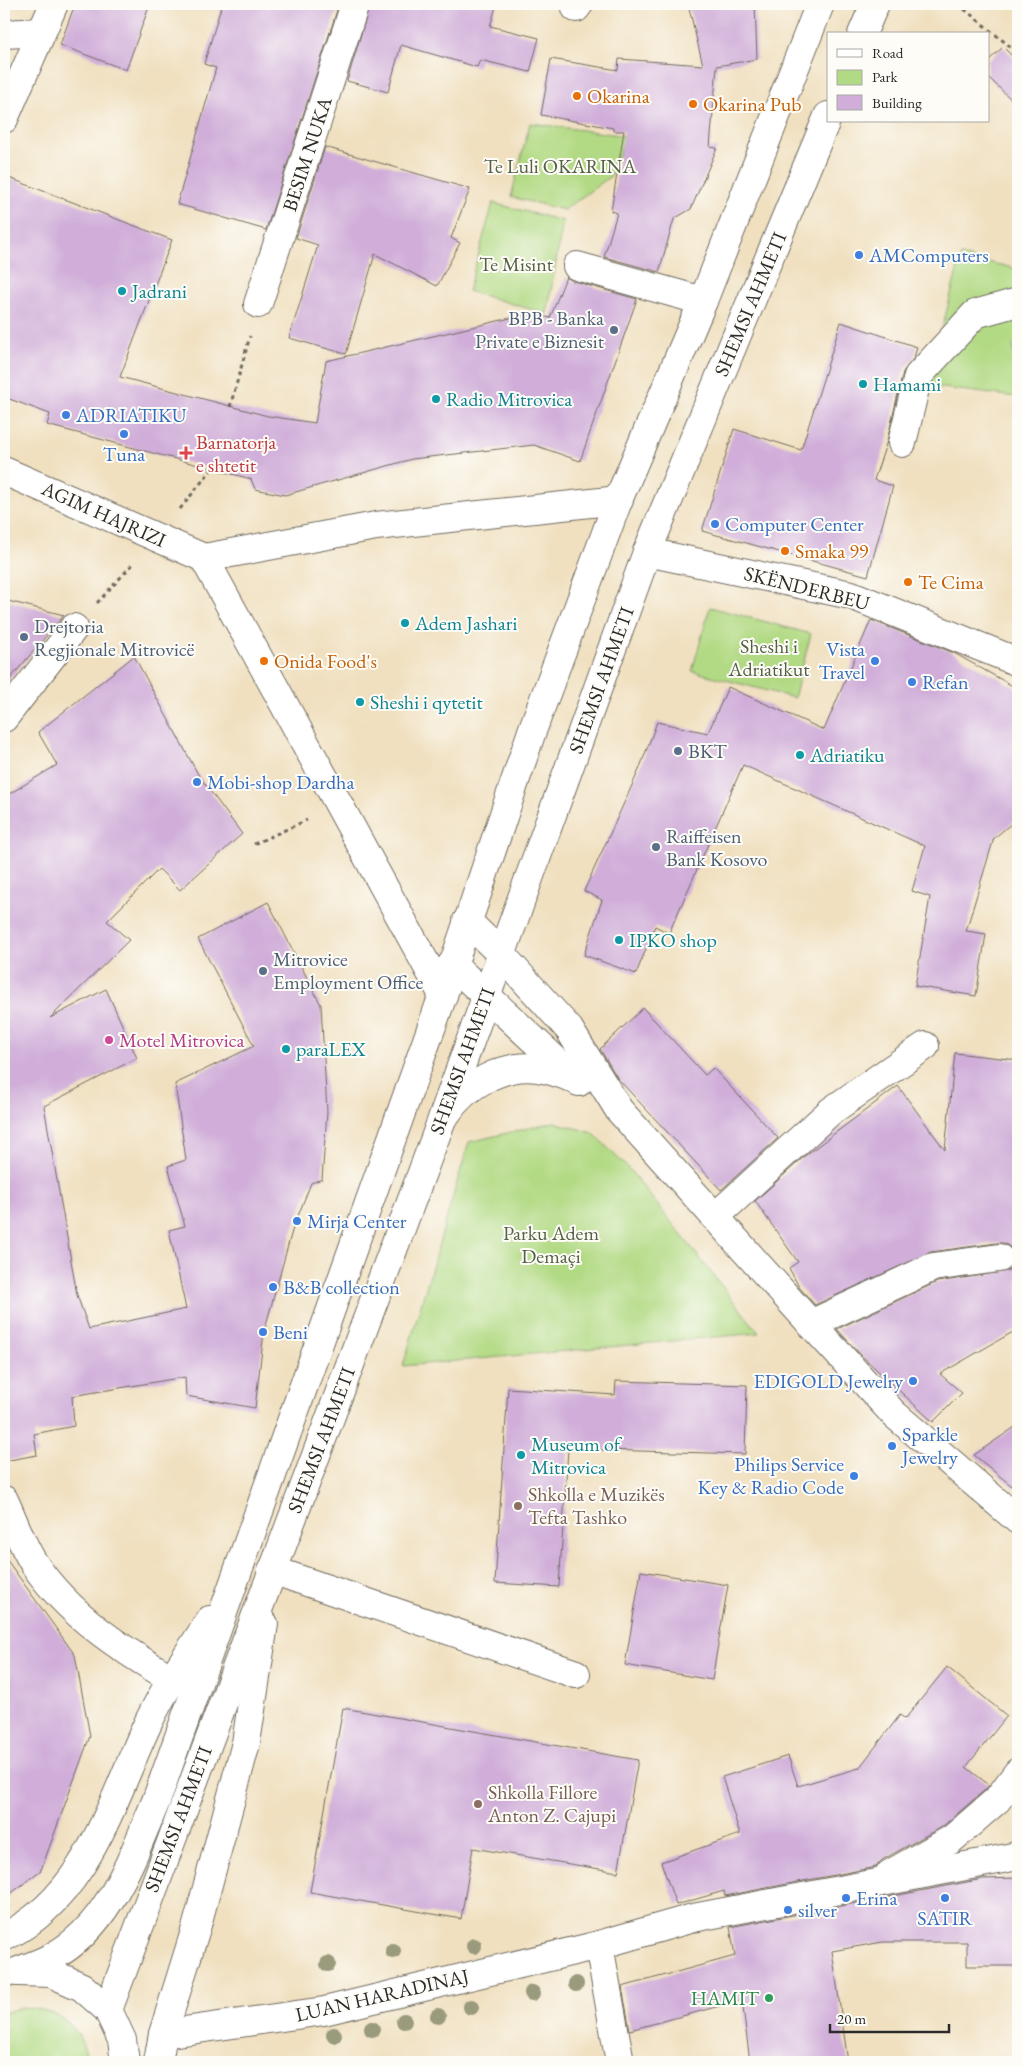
<svg xmlns="http://www.w3.org/2000/svg" width="1022" height="2066" font-family="'EB Garamond',serif">
<rect width="100%" height="100%" fill="#fdfcf7"/>
<filter id="ink" filterUnits="userSpaceOnUse"><feTurbulence type="fractalNoise" baseFrequency=".02" numOctaves="2"/><feDisplacementMap in="SourceGraphic" scale="10" xChannelSelector="R" yChannelSelector="G"/><feConvolveMatrix kernelMatrix="1 2 1 2 8 2 1 2 1" color-interpolation-filters="sRGB"/></filter>
<filter id="wash" filterUnits="userSpaceOnUse"><feTurbulence type="fractalNoise" baseFrequency=".0096" numOctaves="4" result="noise"/><feDisplacementMap in="SourceGraphic" scale="20" xChannelSelector="R" yChannelSelector="G"/><feGaussianBlur stdDeviation="1.12" result="paint"/><feColorMatrix in="noise" values="0 0 0 0 0 0 0 0 0 0 0 0 0 0 0 0 0 1.4 0 .05"/><feComposite in="paint" operator="in"/></filter>
<g filter="url(#wash)">
<rect width="100%" height="100%" fill="#f0e0c0"/>
<!-- green -->
<g fill="#b2da84" stroke="#6e8258">
<polygon points="530,123 626,136 611,176 564,210 511,197"/>
<polygon points="493,203 563,221 547,314 468,291"/>
<polygon points="961,256 1018,269 1018,339 1013,344 1016,397 927,386"/>
<polygon points="710,607 811,634 794,698 692,671"/>
<polygon points="554,1122 593,1133 629,1169 759,1333 403,1366 469,1142"/>
<path d="M 22,2007 C 61,2010 80,2024 88,2062 L 4,2062 L 4,2013 Z"/>
</g>
<g id="blocks">
<!-- building -->
<g fill="#d0aed9">
<polygon points="75,4 150,4 126,70 60,45"/>
<polygon points="222,4 339,4 266,230 177,204 216,68 204,64"/>
<polygon points="370,4 497,4 490,26 539,38 530,72 480,60 477,67 401,45 388,92 347,81"/>
<polygon points="688,4 755,4 757,59 717,66 710,147 717,148 691,209 674,219 659,272 604,257 617,213 611,211 624,131 613,131 613,128 541,115 551,59 618,70 619,59 703,65"/>
<polygon points="1003,47 1018,62 1018,106 988,77 988,61"/>
<polygon points="325,147 470,189 451,238 460,243 437,286 375,254 346,354 289,338 318,245 296,238"/>
<polygon points="4,176 172,240 120,377 268,416 315,423 326,361 532,313 550,318 566,277 573,281 637,299 580,461 534,445 412,459 285,495 255,489 251,479 47,425 50,414 4,397"/>
<polygon points="841,322 917,347 914,358 903,372 887,441 874,480 893,486 868,576 702,531 734,429 801,450"/>
<polygon points="4,600 64,615 4,686"/>
<polygon points="871,620 954,653 1018,689 1018,818 994,838 966,931 986,934 976,996 915,986 930,897 912,891 925,846 743,765 669,933 655,926 636,974 584,955 602,900 584,891 639,770 657,722 708,733 728,687 824,730"/>
<polygon points="134,656 199,776 242,834 180,890 159,869 107,921 129,940 50,1018 106,989 137,1058 44,1106 77,1295 89,1329 186,1309 169,1230 185,1226 168,1166 186,1160 175,1084 254,1046 198,939 268,902 321,1005 327,1112 322,1179 311,1183 292,1231 264,1332 255,1408 186,1396 185,1377 72,1396 74,1426 34,1434 37,1455 4,1461 4,797 57,765 38,732"/>
<polygon points="643,1008 705,1075 713,1068 778,1138 721,1190 618,1079 600,1049"/>
<polygon points="955,1053 1018,1060 1018,1329 940,1374 962,1393 933,1422 862,1356 837,1329 937,1282 1008,1271 1013,1264 1014,1256 1011,1248 1004,1243 997,1243 931,1252 815,1305 799,1287 789,1268 798,1262 755,1201 807,1154 898,1086 945,1150"/>
<polygon points="616,1381 747,1385 745,1454 568,1449 559,1587 495,1583 508,1388 615,1395"/>
<polygon points="1018,1425 1018,1491 974,1455"/>
<polygon points="4,1556 75,1655 90,1736 41,1870 4,1899"/>
<polygon points="641,1571 728,1585 712,1680 625,1665"/>
<polygon points="947,1667 1007,1716 966,1767 989,1785 986,1789 943,1826 882,1860 876,1867 725,1896 724,1891 676,1905 661,1862 740,1834 722,1777 788,1756 798,1786 859,1768 900,1715 905,1719"/>
<polygon points="343,1708 638,1760 618,1872 473,1848 461,1919 310,1892"/>
<polygon points="1018,1878 1018,1966 967,1966 967,1942 883,1942 832,1951 848,2062 750,2062 742,2000 630,2030 622,1987 735,1956 730,1927 983,1879"/>
</g>
</g>
</g>
<g filter="url(#ink)">
<use href="#blocks" fill-opacity="0" stroke="#706a5f" stroke-width="1"/>
<g fill="none" stroke-linecap="round" stroke-linejoin="round">
<!-- street casing -->
<g stroke="#706a5f" stroke-width="30">
<g id="street">
<polyline points="576,8 579,4"/>
<polyline points="4,34 41,32"/>
<polyline points="4,119 54,4"/>
<polyline points="577,266 703,301"/>
<polyline points="258,304 355,4"/>
<polyline points="902,443 918,376 975,314 1018,302"/>
<polyline points="4,471 204,558"/>
<polyline points="647,552 851,595 1018,662"/>
<polyline points="204,558 443,995"/>
<polyline points="204,558 376,526 619,500"/>
<polyline points="4,718 74,628"/>
<polyline points="467,921 500,953 569,1029 619,1110 811,1324 894,1414 1018,1520"/>
<polyline points="452,964 579,1082"/>
<polyline points="715,1217 831,1111 925,1046"/>
<polyline points="811,1324 933,1267 999,1258"/>
<path d="M 4,1500 C 14,1521 22,1546 35,1565 C 69,1615 121,1649 172,1679"/>
<polyline points="272,1570 576,1674"/>
<polyline points="890,1874 952,1839 997,1800 1018,1772"/>
<polyline points="599,1945 620,2062"/>
<polyline points="163,2034 324,2011 599,1945 693,1918 1018,1856"/>
</g>
</g>
<!-- secondary casing -->
<g stroke="#706a5f" stroke-width="30">
<g id="secondary">
<polyline points="862,34 875,4"/>
<path d="M 447,1113 C 464,1086 504,1063 537,1068 C 550,1069 562,1074 574,1079"/>
<path d="M 4,1937 C 88,1897 112,1799 149,1721 C 166,1685 189,1653 210,1620"/>
<path d="M 16,1972 C 28,1967 41,1963 52,1957 C 110,1926 132,1857 156,1801 L 443,995 L 532,731 L 619,498 L 703,301 L 820,4"/>
<polyline points="19,1972 51,1973 82,1987 108,2010 122,2040 125,2062"/>
<polyline points="108,2010 438,1130 647,552 828,116"/>
<polyline points="158,2062 163,2034 197,1925 246,1743 264,1624"/>
</g>
</g>
<!-- path -->
<g stroke="#706a5f" stroke-width="3" stroke-dasharray="4 4" stroke-linecap="butt">
<polyline points="958,4 1018,53"/>
<polyline points="777,10 779,4"/>
<polyline points="230,407 250,336"/>
<polyline points="180,509 212,469"/>
<polyline points="97,603 132,565"/>
<polyline points="254,844 307,820"/>
</g>
<!-- street -->
<use href="#street" stroke="#fff" stroke-width="28"/>
<!-- secondary -->
<use href="#secondary" stroke="#fff" stroke-width="28"/>
</g>
<!-- trees -->
<g fill="#9a9a7d">
<circle cx="474" cy="1946" r="8"/>
<circle cx="393" cy="1951" r="8"/>
<circle cx="328" cy="1964" r="8"/>
<circle cx="576" cy="1984" r="8"/>
<circle cx="532" cy="1993" r="8"/>
<circle cx="471" cy="2007" r="8"/>
<circle cx="438" cy="2016" r="8"/>
<circle cx="404" cy="2021" r="8"/>
<circle cx="372" cy="2029" r="8"/>
<circle cx="334" cy="2035" r="8"/>
</g>
</g>
<!-- markers -->
<g fill="#e8710a" stroke="#fdfcf7" stroke-width="2">
<circle cx="577" cy="96" r="5"/>
<circle cx="693" cy="104" r="5"/>
<circle cx="785" cy="551" r="5"/>
<circle cx="908" cy="582" r="5"/>
<circle cx="264" cy="661" r="5"/>
</g>
<g fill="#3f7fe0" stroke="#fdfcf7" stroke-width="2">
<circle cx="859" cy="255" r="5"/>
<circle cx="66" cy="415" r="5"/>
<circle cx="124" cy="434" r="5"/>
<circle cx="715" cy="524" r="5"/>
<circle cx="875" cy="661" r="5"/>
<circle cx="912" cy="682" r="5"/>
<circle cx="197" cy="782" r="5"/>
<circle cx="297" cy="1221" r="5"/>
<circle cx="273" cy="1287" r="5"/>
<circle cx="263" cy="1332" r="5"/>
<circle cx="913" cy="1381" r="5"/>
<circle cx="892" cy="1446" r="5"/>
<circle cx="854" cy="1476" r="5"/>
<circle cx="846" cy="1898" r="5"/>
<circle cx="945" cy="1898" r="5"/>
<circle cx="788" cy="1910" r="5"/>
</g>
<g fill="#0f9aa8" stroke="#fdfcf7" stroke-width="2">
<circle cx="122" cy="291" r="5"/>
<circle cx="863" cy="384" r="5"/>
<circle cx="436" cy="399" r="5"/>
<circle cx="405" cy="623" r="5"/>
<circle cx="360" cy="702" r="5"/>
<circle cx="800" cy="755" r="5"/>
<circle cx="619" cy="940" r="5"/>
<circle cx="286" cy="1049" r="5"/>
<circle cx="521" cy="1455" r="5"/>
</g>
<g fill="#5c6f8a" stroke="#fdfcf7" stroke-width="2">
<circle cx="614" cy="330" r="5"/>
<circle cx="24" cy="637" r="5"/>
<circle cx="678" cy="751" r="5"/>
<circle cx="656" cy="847" r="5"/>
<circle cx="263" cy="971" r="5"/>
</g>
<path fill="#e0444e" stroke="#fdfcf7" stroke-width="2" d="M183.5 445.5h5v5h5v5h-5v5h-5v-5h-5v-5h5z"/>
<circle fill="#d1479c" stroke="#fdfcf7" stroke-width="2" cx="109" cy="1040" r="5"/>
<g fill="#8d6e63" stroke="#fdfcf7" stroke-width="2">
<circle cx="518" cy="1506" r="5"/>
<circle cx="478" cy="1804" r="5"/>
</g>
<circle fill="#2e9e5b" stroke="#fdfcf7" stroke-width="2" cx="769" cy="1998" r="5"/>
<g text-anchor="middle" stroke-width="4" stroke-linejoin="round" paint-order="stroke">
<!-- food labels -->
<g font-size="20" fill="#c56008" stroke="#fdfcf7" text-anchor="start">
<text x="587" y="103">Okarina</text>
<text x="703" y="111">Okarina Pub</text>
<text x="795" y="558">Smaka 99</text>
<text x="918" y="589">Te Cima</text>
<text x="274" y="668">Onida Food's</text>
</g>
<!-- street labels -->
<g font-size="20" fill="#2b2b2b" stroke="#fdfcf7">
<text transform="translate(307 154) rotate(-72)" y="7">BESIM NUKA</text>
<text transform="translate(750 304) rotate(-67)" y="7">SHEMSI AHMETI</text>
<text transform="translate(104 514) rotate(24)" y="7">AGIM HAJRIZI</text>
<text transform="translate(807 588) rotate(14)" y="7">SKËNDERBEU</text>
<text transform="translate(601 680) rotate(-70)" y="7">SHEMSI AHMETI</text>
<text transform="translate(462 1061) rotate(-70)" y="7">SHEMSI AHMETI</text>
<text transform="translate(321 1440) rotate(-69)" y="7">SHEMSI AHMETI</text>
<text transform="translate(178 1819) rotate(-69)" y="7">SHEMSI AHMETI</text>
<text transform="translate(382 1995) rotate(-13)" y="7">LUAN HARADINAJ</text>
</g>
<!-- park labels -->
<g font-size="20" fill="#546046" stroke="#fdfcf7">
<text x="560" y="173">Te Luli OKARINA</text>
<text x="516" y="271">Te Misint</text>
<text x="769" y="653">Sheshi i<tspan x="769" dy="23">Adriatikut</tspan></text>
<text x="551" y="1240">Parku Adem<tspan x="551" dy="23">Demaçi</tspan></text>
</g>
<!-- shop labels -->
<g font-size="20" fill="#366cbe" stroke="#fdfcf7" text-anchor="start">
<text x="869" y="262">AMComputers</text>
<text x="76" y="422">ADRIATIKU</text>
<text x="124" y="461" text-anchor="middle">Tuna</text>
<text x="725" y="531">Computer Center</text>
<text x="865" y="656" text-anchor="end">Vista<tspan x="865" dy="23">Travel</tspan></text>
<text x="922" y="689">Refan</text>
<text x="207" y="789">Mobi-shop Dardha</text>
<text x="307" y="1228">Mirja Center</text>
<text x="283" y="1294">B&amp;B collection</text>
<text x="273" y="1339">Beni</text>
<text x="903" y="1388" text-anchor="end">EDIGOLD Jewelry</text>
<text x="902" y="1441">Sparkle<tspan x="902" dy="23">Jewelry</tspan></text>
<text x="844" y="1471" text-anchor="end">Philips Service<tspan x="844" dy="23">Key &amp; Radio Code</tspan></text>
<text x="856" y="1905">Erina</text>
<text x="798" y="1917">silver</text>
<text x="945" y="1925" text-anchor="middle">SATIR</text>
</g>
<!-- culture labels -->
<g font-size="20" fill="#0d838f" stroke="#fdfcf7" text-anchor="start">
<text x="132" y="298">Jadrani</text>
<text x="873" y="391">Hamami</text>
<text x="446" y="406">Radio Mitrovica</text>
<text x="415" y="630">Adem Jashari</text>
<text x="370" y="709">Sheshi i qytetit</text>
<text x="810" y="762">Adriatiku</text>
<text x="629" y="947">IPKO shop</text>
<text x="296" y="1056">paraLEX</text>
<text x="531" y="1451">Museum of<tspan x="531" dy="23">Mitrovica</tspan></text>
</g>
<!-- service labels -->
<g font-size="20" fill="#4e5e75" stroke="#fdfcf7" text-anchor="start">
<text x="604" y="325" text-anchor="end">BPB - Banka<tspan x="604" dy="23">Private e Biznesit</tspan></text>
<text x="34" y="633">Drejtoria<tspan x="34" dy="23">Regjionale Mitrovicë</tspan></text>
<text x="688" y="758">BKT</text>
<text x="666" y="843">Raiffeisen<tspan x="666" dy="23">Bank Kosovo</tspan></text>
<text x="273" y="966">Mitrovice<tspan x="273" dy="23">Employment Office</tspan></text>
</g>
<!-- health labels -->
<g font-size="20" fill="#be3a42" stroke="#fdfcf7" text-anchor="start">
<text x="196" y="449">Barnatorja<tspan x="196" dy="23">e shtetit</tspan></text>
</g>
<!-- hotel labels -->
<g font-size="20" fill="#b23c85" stroke="#fdfcf7" text-anchor="start">
<text x="119" y="1047">Motel Mitrovica</text>
</g>
<!-- education labels -->
<g font-size="20" fill="#785e54" stroke="#fdfcf7" text-anchor="start">
<text x="528" y="1501">Shkolla e Muzikës<tspan x="528" dy="23">Tefta Tashko</tspan></text>
<text x="488" y="1799">Shkolla Fillore<tspan x="488" dy="23">Anton Z. Cajupi</tspan></text>
</g>
<!-- leisure labels -->
<g font-size="20" fill="#27864d" stroke="#fdfcf7" text-anchor="end">
<text x="759" y="2005">HAMIT</text>
</g>
</g>
<!-- margin -->
<rect width="1022" height="2066" fill="none" stroke="#fdfcf7" stroke-width="20"/>
<!-- legend -->
<rect x="827" y="32" width="162" height="90" fill="#fdfcf7" stroke="#a9a8a5"/>
<rect x="837" y="49" width="25" height="8" fill="#ffffff" stroke="#a9a8a5"/>
<text x="872" y="58" font-size="15" fill="#2b2b2b">Road</text>
<rect x="837" y="70" width="25" height="15" fill="#b2da84" stroke="#a9a8a5"/>
<text x="872" y="82" font-size="15" fill="#2b2b2b">Park</text>
<rect x="837" y="95" width="25" height="15" fill="#d0aed9" stroke="#a9a8a5"/>
<text x="872" y="108" font-size="15" fill="#2b2b2b">Building</text>
<!-- scale -->
<path d="M830 2024v8h119v-8" fill="none" stroke="#2b2b2b" stroke-width="2.5"/>
<text x="837" y="2024" font-size="15" fill="#2b2b2b" stroke="#fdfcf7" stroke-width="4" paint-order="stroke">20 m</text>
</svg>
